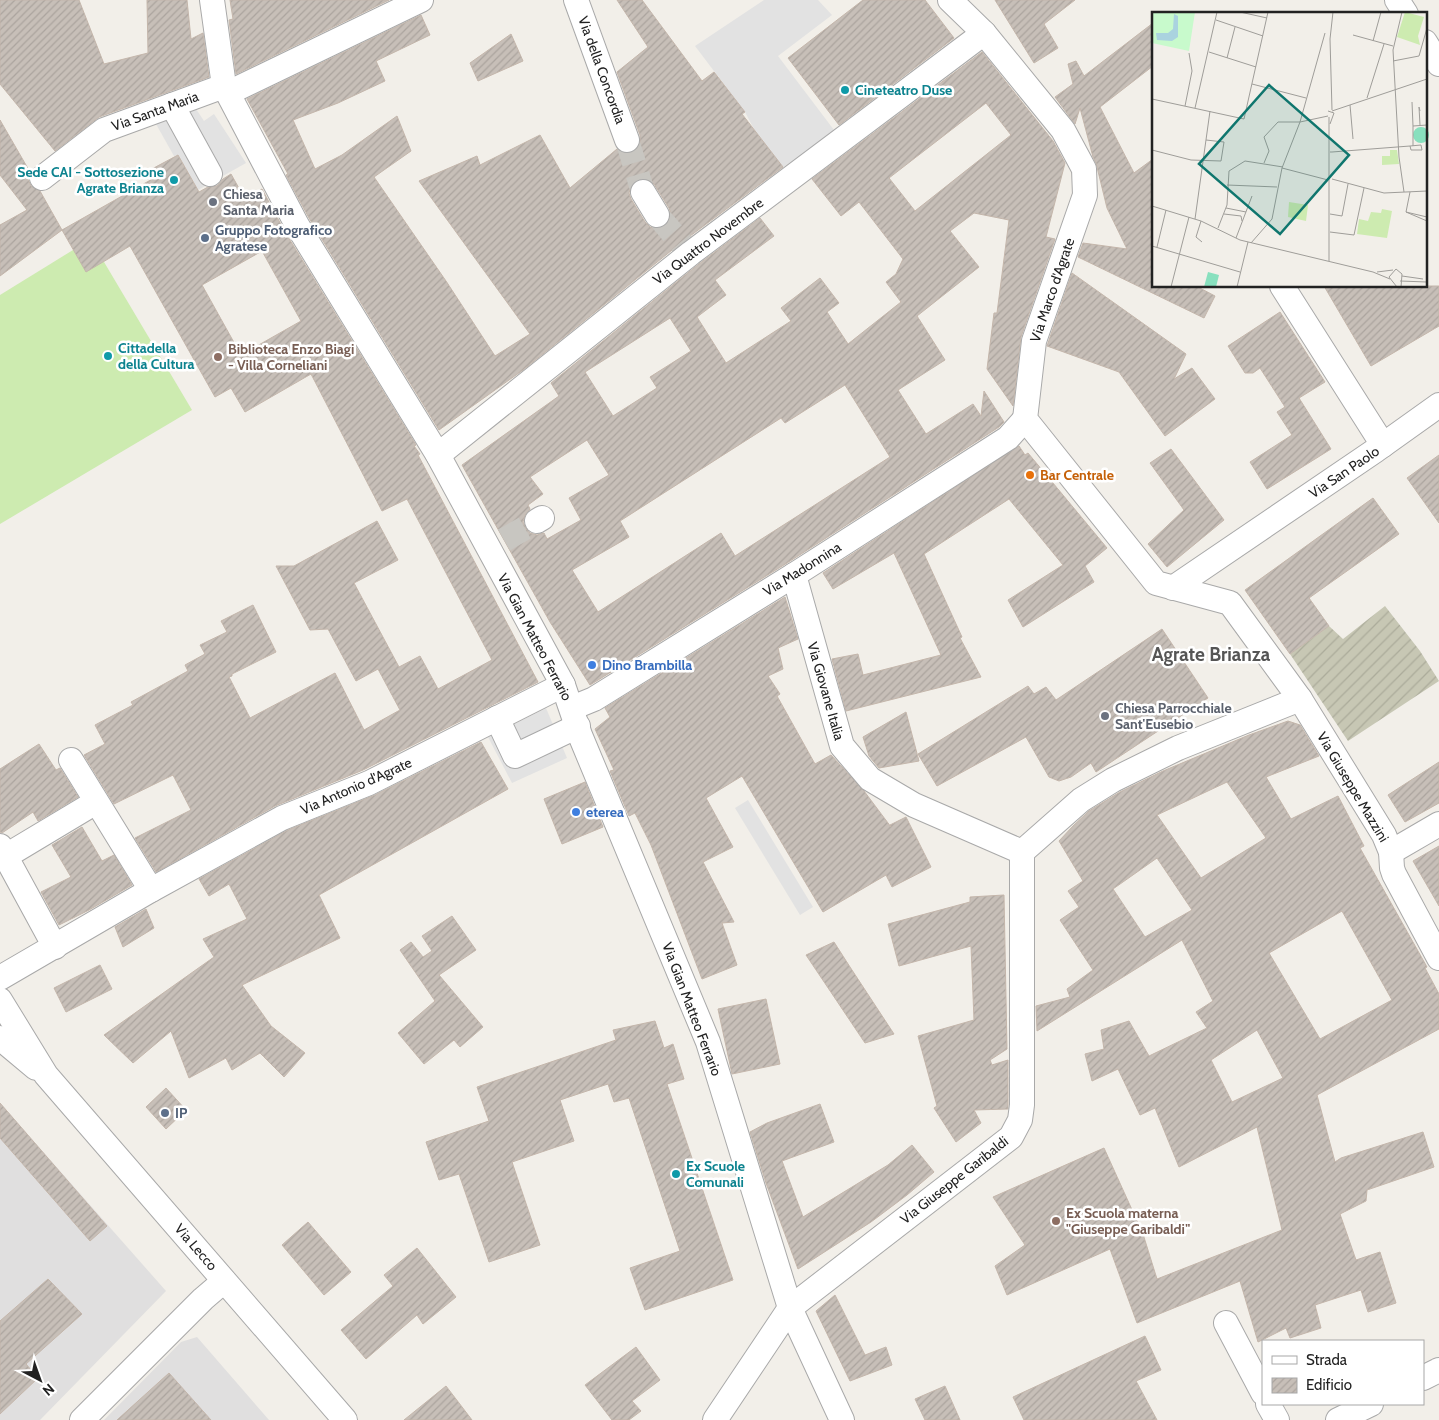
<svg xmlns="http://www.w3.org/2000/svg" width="1439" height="1420" font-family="Cabin,sans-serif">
<defs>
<pattern id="construction-furrows" width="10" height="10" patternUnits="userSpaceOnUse" patternTransform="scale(1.25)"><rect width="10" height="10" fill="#c7c7b4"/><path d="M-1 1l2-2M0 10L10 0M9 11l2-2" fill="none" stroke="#abab9a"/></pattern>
<pattern id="building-hatch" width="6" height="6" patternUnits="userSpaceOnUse" patternTransform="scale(1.25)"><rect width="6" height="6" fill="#c7bfb8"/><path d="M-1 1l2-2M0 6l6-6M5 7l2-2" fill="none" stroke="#aba49e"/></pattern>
</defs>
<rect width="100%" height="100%" fill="#f2efe9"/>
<!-- residential -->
<g fill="#e0dfdf">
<polygon points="0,1103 166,1291 40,1420 0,1420"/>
<polygon points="197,1337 269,1420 104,1420 181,1342"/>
</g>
<!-- construction -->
<polygon fill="url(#construction-furrows)" points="1385,606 1420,651 1439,681 1348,741 1290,654 1329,626 1343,639"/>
<!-- garden -->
<polygon fill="#cdebb0" points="73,250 104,262 192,410 0,524 0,295"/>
<!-- parking -->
<g fill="#e2e2e2">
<polygon points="764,0 818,0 832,15 778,56 834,130 798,158 783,167 755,131 745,112 695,46"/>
<polygon points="196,109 204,121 214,114 246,163 198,190 178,155 174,156 156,124"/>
<polygon points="546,708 567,758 512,783 488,737"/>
<polygon points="748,800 813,907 800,915 735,808"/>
</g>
<!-- building -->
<g fill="url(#building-hatch)" stroke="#c4b6ab" fill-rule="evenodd">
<polygon points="0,0 79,0 104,64 148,53 147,0 187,0 191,39 203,33 209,77 99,117 55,151 0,84"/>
<polygon points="230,0 389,0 236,74 229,20 233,19"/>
<path d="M 617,0 L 642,0 L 702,81 L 714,72 L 745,112 L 742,114 L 783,167 L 682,242 L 523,370 L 439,430 L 309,218 L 286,175 L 288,174 L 247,99 L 421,15 L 430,35 L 376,61 L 385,81 L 338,103 L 293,120 L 315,169 L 342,155 L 397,116 L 411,151 L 374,177 L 446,281 L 495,356 L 530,334 L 419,181 L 477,156 L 480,165 L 540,135 L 570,188 L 617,149 L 625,154 L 631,153 L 637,149 L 640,143 L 640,135 L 617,72 L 648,47 ZM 642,178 L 649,180 L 654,184 L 669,208 L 671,214 L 669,221 L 664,227 L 657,229 L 650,227 L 645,222 L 631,199 L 629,193 L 631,186 L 635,181 Z"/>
<polygon points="863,0 925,0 954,38 839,125 788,58"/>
<polygon points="995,0 1075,0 1044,24 1058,48 1034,63"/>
<polygon points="1153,23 1153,66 1100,107 1134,173 1153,159 1153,286 1196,286 1215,296 1204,318 1078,257 1083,243 1127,249 1107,208 1096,163 1093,157 1080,108 1075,124 1055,97 1073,84 1068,64 1076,61 1084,76"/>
<polygon points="511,34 523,61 478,81 470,63"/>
<path d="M 982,52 L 1053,141 L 1065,163 L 1046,237 L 1055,239 L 1021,337 L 1013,406 L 987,369 L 994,313 L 997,313 L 1009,220 L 974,213 L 950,231 L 979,267 L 917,316 L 945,360 L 898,390 L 926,434 L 973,404 L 981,416 L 984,391 L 1004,422 L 999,427 L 787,563 L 590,685 L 550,622 L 462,465 L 559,396 L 551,383 L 699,264 L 760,218 L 774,236 L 715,280 L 726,295 L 697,317 L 726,363 L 791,321 L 781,308 L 820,278 L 839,303 L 827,312 L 848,344 L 901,302 L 886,282 L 896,274 L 903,259 L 859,202 L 841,216 L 812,179 ZM 986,103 L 1011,135 L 915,211 L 889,178 ZM 670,318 L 691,351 L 650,377 L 657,388 L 613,416 L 585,372 ZM 845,385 L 890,457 L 735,556 L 721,533 L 598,612 L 572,570 L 629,537 L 620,521 L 781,418 L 785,423 ZM 587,440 L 609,475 L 569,498 L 581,520 L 547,539 L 544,533 L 537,535 L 530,533 L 526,528 L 523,522 L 525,515 L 530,509 L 528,505 L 543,494 L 530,477 Z"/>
<polygon points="0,120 30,172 28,179 31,186 40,191 62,230 0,276 0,225 27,210 0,175"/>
<path d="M 178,155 L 199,192 L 208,187 L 217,186 L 223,179 L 231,174 L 245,199 L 262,189 L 285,232 L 416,445 L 414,446 L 420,454 L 418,455 L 538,682 L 363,770 L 275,806 L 156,872 L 135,838 L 191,810 L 173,775 L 114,804 L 84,755 L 105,744 L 95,725 L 133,705 L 131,702 L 188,671 L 185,665 L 205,654 L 200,645 L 227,632 L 221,621 L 253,605 L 276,652 L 232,674 L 232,676 L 229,677 L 250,718 L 335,673 L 364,730 L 400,710 L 378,669 L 356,681 L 328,629 L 310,630 L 276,566 L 294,566 L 377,521 L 398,560 L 354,583 L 399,667 L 420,656 L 438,689 L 492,660 L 407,499 L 382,511 L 311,374 L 245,412 L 231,388 L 215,397 L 130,246 L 86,272 L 62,230 L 154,178 L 150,170 ZM 262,251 L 301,321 L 241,355 L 202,285 Z"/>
<polygon points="1072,273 1186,354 1174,379 1192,368 1215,399 1165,436 1119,372 1047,346"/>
<polygon points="1324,286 1439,286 1439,326 1371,366"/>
<polygon points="1280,312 1325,382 1299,398 1331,449 1267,489 1250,462 1292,435 1277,412 1285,407 1260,368 1253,373 1245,373 1228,346"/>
<polygon points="1019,446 1025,455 1028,453 1107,548 1085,566 1094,582 1023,627 1008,600 1063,565 1009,499 924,554 962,637 960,638 981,677 846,711 832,659 858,654 863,675 941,655 894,553 833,589 823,573"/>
<polygon points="1171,449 1224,520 1167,567 1148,544 1184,510 1150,463"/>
<polygon points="1439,455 1439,523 1407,478"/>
<polygon points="1373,498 1399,534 1309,598 1329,626 1290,654 1245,590"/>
<polygon points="785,597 798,639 778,648 783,669 768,676 780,694 777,696 815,764 831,755 864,791 891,827 890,825 906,817 931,867 892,887 886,875 823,912 742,776 706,798 733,847 703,862 734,922 722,923 737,965 702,979 651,845 635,813 629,816 610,771 614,770 595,729 610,717 605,708"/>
<polygon points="1162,629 1208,698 1096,772 1091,763 1071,777 1059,781 1049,777 1026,737 937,786 918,754 1028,686 1034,694 1046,687 1056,700"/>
<polygon points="906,712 919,761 879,768 869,756 863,737"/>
<path d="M 1288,721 L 1300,725 L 1319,756 L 1266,777 L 1291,819 L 1338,796 L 1364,846 L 1360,848 L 1427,967 L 1425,968 L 1439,994 L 1439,1029 L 1317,1095 L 1335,1162 L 1341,1158 L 1423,1132 L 1434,1167 L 1367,1190 L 1366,1201 L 1340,1214 L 1356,1260 L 1380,1252 L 1396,1303 L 1368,1312 L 1361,1290 L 1315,1305 L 1321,1328 L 1290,1338 L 1286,1328 L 1258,1342 L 1240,1281 L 1137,1323 L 1110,1249 L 1007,1295 L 995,1266 L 1025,1245 L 993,1197 L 1104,1148 L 1143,1234 L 1157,1279 L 1282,1230 L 1257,1127 L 1179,1167 L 1155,1108 L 1140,1115 L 1118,1069 L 1092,1081 L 1085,1054 L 1104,1049 L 1101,1030 L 1129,1021 L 1149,1056 L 1207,1028 L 1196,1012 L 1213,1001 L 1182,940 L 1037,1031 L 1036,1006 L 1070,997 L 1067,989 L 1093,970 L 1060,920 L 1079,907 L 1068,891 L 1083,881 L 1059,841 L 1073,826 L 1089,811 L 1120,792 L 1163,771 L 1249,735 ZM 1227,782 L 1266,838 L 1201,878 L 1157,815 ZM 1157,858 L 1192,910 L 1145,937 L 1113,889 ZM 1342,911 L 1392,1000 L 1320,1039 L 1269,953 ZM 1257,1030 L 1283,1078 L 1232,1102 L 1211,1060 Z"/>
<polygon points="481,742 508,789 319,895 340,938 242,985 271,1026 305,1053 284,1077 260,1053 232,1070 226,1058 189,1078 171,1031 133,1063 104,1035 214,957 203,939 247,919 229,884 209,896 199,879 288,830 375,795"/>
<polygon points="39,744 56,770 60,768 78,797 38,821 33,812 2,833 0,832 0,769"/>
<polygon points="1439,762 1439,803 1405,822 1388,795"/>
<polygon points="585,782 603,827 562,844 544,799"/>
<polygon points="82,827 102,861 114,855 132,885 89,910 59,925 41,892 71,877 52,845"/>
<polygon points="1439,846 1439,906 1413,861"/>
<polygon points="1004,895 1007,1049 990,1060 992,1065 1008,1060 1008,1109 974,1110 981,1123 956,1142 934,1108 937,1106 918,1036 974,1020 971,946 899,966 888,924 970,902 970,897"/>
<polygon points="146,909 154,928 123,947 115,927"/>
<polygon points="452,916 476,950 439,975 483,1027 460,1047 454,1040 424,1064 398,1033 435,1001 400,950 411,942 423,957 432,951 422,936"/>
<polygon points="834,942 850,967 894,1034 865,1043 806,955"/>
<polygon points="100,965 112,989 66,1012 54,988"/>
<polygon points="766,999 780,1064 732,1074 718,1009"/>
<polygon points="655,1021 664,1048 673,1044 684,1079 667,1084 733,1280 645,1310 630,1268 680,1251 629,1098 614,1102 608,1084 560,1100 574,1141 512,1162 540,1245 489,1262 459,1174 439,1180 426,1142 489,1121 477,1087 616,1040 613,1030"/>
<polygon points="166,1088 186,1110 166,1129 146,1107"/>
<polygon points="0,1103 107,1226 90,1241 0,1138"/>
<polygon points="820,1104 834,1142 782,1161 803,1217 888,1165 912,1145 934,1172 907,1195 871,1222 798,1269 766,1183 750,1132 767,1123"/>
<polygon points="308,1222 351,1272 324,1295 282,1245"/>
<polygon points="417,1248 456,1297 423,1324 417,1315 366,1359 341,1330 393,1286 384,1275"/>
<polygon points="48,1279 82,1314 26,1364 38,1378 0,1414 0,1321"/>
<polygon points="835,1295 865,1355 886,1347 892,1365 850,1381 816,1311"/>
<polygon points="1145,1336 1161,1370 1136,1381 1157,1420 1024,1420 1013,1397"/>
<polygon points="636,1347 660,1380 632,1401 641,1411 629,1420 612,1420 585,1385"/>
<polygon points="169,1373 211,1420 117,1420"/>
<polygon points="446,1386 472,1420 404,1420"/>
<polygon points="945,1386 960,1420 925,1420 915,1399"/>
</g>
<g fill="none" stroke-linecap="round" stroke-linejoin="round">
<!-- minor-tunnel -->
<g stroke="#c8c6c1" stroke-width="24" stroke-dasharray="24 12" stroke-linecap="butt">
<polyline points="627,140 643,192"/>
<polyline points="657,215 682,244"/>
<polyline points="504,540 537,521"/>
</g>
<!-- minor casing -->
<g stroke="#a9a9a9" stroke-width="26">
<g id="minor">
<polyline points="212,0 224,86 297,225 438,455 563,685 580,735 708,1042 790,1308 842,1420"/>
<polyline points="576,0 627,140"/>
<polyline points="950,0 984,33 1063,130 1084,169 1085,195 1034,341 1025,419 1156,583 1230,603 1300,699 1384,835 1391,852 1392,868 1394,874 1439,958"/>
<polyline points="1397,0 1406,14"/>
<polyline points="1425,42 1439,64"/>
<polyline points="228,93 421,0"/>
<polyline points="172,105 210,174"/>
<polyline points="42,178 104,130 224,86"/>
<polyline points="643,192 657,215"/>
<polyline points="1282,286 1383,445"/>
<polyline points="438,455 691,253 984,33"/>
<polyline points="537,521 542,518"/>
<polyline points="794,575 842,746 870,779 914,805 1022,852"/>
<polyline points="1173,588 1376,450 1439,405"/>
<polyline points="572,708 594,699 794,575 1008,438 1025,419"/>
<polyline points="497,718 515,756 578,726"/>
<polyline points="71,760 151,890"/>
<polyline points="0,846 55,947"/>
<polyline points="1022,852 1081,800 1113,780 1178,748 1300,699"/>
<polyline points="1391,852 1439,824"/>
<polyline points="6,856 96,802"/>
<polyline points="0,978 151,890 282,818 369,783 563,685"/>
<polyline points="0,1000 46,1075 345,1420"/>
<polyline points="0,1038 36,1068"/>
<polyline points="1226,1323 1263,1393"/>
<polyline points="1423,1378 1439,1370"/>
<polyline points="1268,1404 1277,1420"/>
<polyline points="82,1420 203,1299 224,1281"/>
<polyline points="715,1420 790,1308 1011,1137 1020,1120 1022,1105 1022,852"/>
<polyline points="1338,1420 1371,1404"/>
</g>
</g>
<!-- minor -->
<use href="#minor" stroke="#fff" stroke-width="24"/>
</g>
<!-- markers -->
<g fill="#0f9aa8" stroke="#fff" stroke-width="2">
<circle cx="845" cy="90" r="5"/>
<circle cx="174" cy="180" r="5"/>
<circle cx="108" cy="356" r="5"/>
<circle cx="676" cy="1174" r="5"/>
</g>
<g fill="#6b7280" stroke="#fff" stroke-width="2">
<circle cx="213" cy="202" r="5"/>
<circle cx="1105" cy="716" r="5"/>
</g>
<g fill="#5c6f8a" stroke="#fff" stroke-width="2">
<circle cx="205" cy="238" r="5"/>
<circle cx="165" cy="1113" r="5"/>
</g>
<g fill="#8d6e63" stroke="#fff" stroke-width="2">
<circle cx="218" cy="357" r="5"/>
<circle cx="1056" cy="1221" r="5"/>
</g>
<circle fill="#e8710a" stroke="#fff" stroke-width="2" cx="1030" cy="475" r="5"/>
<g fill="#3f7fe0" stroke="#fff" stroke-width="2">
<circle cx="592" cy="665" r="5"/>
<circle cx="576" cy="812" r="5"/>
</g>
<g text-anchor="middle" stroke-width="5" stroke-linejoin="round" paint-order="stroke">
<!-- street labels -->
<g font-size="14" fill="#222" stroke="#fff">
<text transform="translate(602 70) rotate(70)" y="5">Via della Concordia</text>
<text transform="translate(155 111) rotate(-20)" y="5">Via Santa Maria</text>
<text transform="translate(708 241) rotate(-37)" y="5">Via Quattro Novembre</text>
<text transform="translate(1052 290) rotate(-71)" y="5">Via Marco d'Agrate</text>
<text transform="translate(1344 472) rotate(-34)" y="5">Via San Paolo</text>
<text transform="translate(802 569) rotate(-32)" y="5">Via Madonnina</text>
<text transform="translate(535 637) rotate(62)" y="5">Via Gian Matteo Ferrario</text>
<text transform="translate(826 691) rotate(74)" y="5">Via Giovane Italia</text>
<text transform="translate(356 786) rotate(-24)" y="5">Via Antonio d'Agrate</text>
<text transform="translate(1353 787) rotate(59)" y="5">Via Giuseppe Mazzini</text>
<text transform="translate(692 1009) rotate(69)" y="5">Via Gian Matteo Ferrario</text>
<text transform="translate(954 1180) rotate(-38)" y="5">Via Giuseppe Garibaldi</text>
<text transform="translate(196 1247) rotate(49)" y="5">Via Lecco</text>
</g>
<!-- culture labels -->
<g font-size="14" font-weight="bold" fill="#0d838f" stroke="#fff" text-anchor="start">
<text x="855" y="95">Cineteatro Duse</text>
<text x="164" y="177" text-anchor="end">Sede CAI - Sottosezione<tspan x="164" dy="16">Agrate Brianza</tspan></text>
<text x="118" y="353">Cittadella<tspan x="118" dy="16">della Cultura</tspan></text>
<text x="686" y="1171">Ex Scuole<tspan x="686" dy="16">Comunali</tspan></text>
</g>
<!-- worship labels -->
<g font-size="14" font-weight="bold" fill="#5b616d" stroke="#fff" text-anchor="start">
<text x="223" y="199">Chiesa<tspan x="223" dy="16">Santa Maria</tspan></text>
<text x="1115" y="713">Chiesa Parrocchiale<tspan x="1115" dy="16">Sant'Eusebio</tspan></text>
</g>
<!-- service labels -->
<g font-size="14" font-weight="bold" fill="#4e5e75" stroke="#fff" text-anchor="start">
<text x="215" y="235">Gruppo Fotografico<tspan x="215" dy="16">Agratese</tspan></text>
<text x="175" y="1118">IP</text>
</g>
<!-- education labels -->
<g font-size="14" font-weight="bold" fill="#785e54" stroke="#fff" text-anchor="start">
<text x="228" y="354">Biblioteca Enzo Biagi<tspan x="228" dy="16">- Villa Corneliani</tspan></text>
<text x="1066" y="1218">Ex Scuola materna<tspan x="1066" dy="16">"Giuseppe Garibaldi"</tspan></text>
</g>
<!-- food labels -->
<g font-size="14" font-weight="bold" fill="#c56008" stroke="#fff" text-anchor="start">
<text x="1040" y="480">Bar Centrale</text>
</g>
<!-- shop labels -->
<g font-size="14" font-weight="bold" fill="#366cbe" stroke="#fff" text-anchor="start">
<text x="602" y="670">Dino Brambilla</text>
<text x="586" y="817">eterea</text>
</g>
<!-- district labels -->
<g font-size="19" font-weight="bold" fill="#555" stroke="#fff">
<text x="1211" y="661">Agrate Brianza</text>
</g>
</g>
<!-- overview -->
<g transform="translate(1152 12)">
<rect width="275" height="275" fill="#f2efe9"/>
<path d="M 253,0 L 272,5 L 266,24 L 268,33 L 245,25 ZM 238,138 L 245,138 L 247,152 L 230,153 L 230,144 L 238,144 ZM 230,197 L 240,199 L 235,226 L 205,222 L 207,207 L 216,209 L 219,200 L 229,201 Z" fill="#cdebb0"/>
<path d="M 0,0 L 43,0 L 37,39 L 0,31 Z" fill="#c8facc"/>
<path d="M 137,190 L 156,193 L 154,209 L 136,205 Z" fill="#cdebb0"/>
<path d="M261 123a8 8 0 1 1 16 0a8 8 0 1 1-16 0ZM 56,260 L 67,263 L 64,275 L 52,275 Z" fill="#88e0be"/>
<path d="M 22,2 L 26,4 L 26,25 L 20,29 L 5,28 L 4,21 L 16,21 L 21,17 Z" fill="#aad3df"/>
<path fill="none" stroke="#9f9d99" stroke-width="1" d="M 88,0 L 115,6M 250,0 L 241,38 L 247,145 L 252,180M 64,8 L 111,24M 201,23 L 241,34M 221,29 L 229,0M 57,40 L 104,55M 75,46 L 83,15M 241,49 L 267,44 L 275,16M 100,72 L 154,86M 215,86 L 232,32M 0,87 L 92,107 L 116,0M 260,90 L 261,114M 198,93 L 201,127M 33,94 L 40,59 L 37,41M 43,96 L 65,0M 180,98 L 178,27 L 181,0M 176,99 L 182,101 L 178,112M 180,99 L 275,67M 268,99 L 267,95 L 268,113M 177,105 L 177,249M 261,134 L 261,114 L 275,113M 0,138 L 39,148 L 69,149 L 72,130 L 54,128M 178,140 L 180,140 L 258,134 L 269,133 L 270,138 L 259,138 L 258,134M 112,151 L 117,139 L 112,125 L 126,110 L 148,110 L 176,104M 130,156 L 176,168M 180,167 L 232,181 L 275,179M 75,173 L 125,175M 0,194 L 49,209 L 88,228 L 221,260 L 238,267M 74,196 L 94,200M 254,200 L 258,180M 72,202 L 89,204 L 90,209M 178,202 L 190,204 L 196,172M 275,205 L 254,200 L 275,209M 43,207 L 58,99M 49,209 L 44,225 L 50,230M 66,216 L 75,193 L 77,159 L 93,149 L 131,155M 178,220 L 202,223 L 212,176M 84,226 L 100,184M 99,231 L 120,207 L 130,156 L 148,110 L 173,21M 0,234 L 88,260M 5,235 L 14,198M 225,260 L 241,258M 250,264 L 271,267M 248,269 L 275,270M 19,275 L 37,205M 85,275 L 96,230M 245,275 L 237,265 L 244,257 L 250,262 L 249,275"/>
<path fill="#0f766e" fill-opacity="0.15" stroke="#0f766e" stroke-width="2.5" d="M 117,73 L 197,143 L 128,222 L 47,152 Z"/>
<rect width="275" height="275" fill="none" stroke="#222" stroke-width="2.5"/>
</g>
<!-- legend -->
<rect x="1262" y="1340" width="162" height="65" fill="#ffffff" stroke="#a7a7a7"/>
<rect x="1272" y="1356" width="25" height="8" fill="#ffffff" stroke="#a7a7a7"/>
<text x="1306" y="1365" font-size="15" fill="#222222">Strada</text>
<rect x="1272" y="1378" width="25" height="15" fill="url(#building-hatch)" stroke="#a7a7a7"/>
<text x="1306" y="1390" font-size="15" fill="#222222">Edificio</text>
<!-- north arrow -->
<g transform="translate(40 1380) rotate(139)" stroke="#ffffff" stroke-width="4" paint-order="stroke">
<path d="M0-4L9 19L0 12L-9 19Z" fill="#222222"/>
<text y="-8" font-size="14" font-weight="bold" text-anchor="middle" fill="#222222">N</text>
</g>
</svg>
